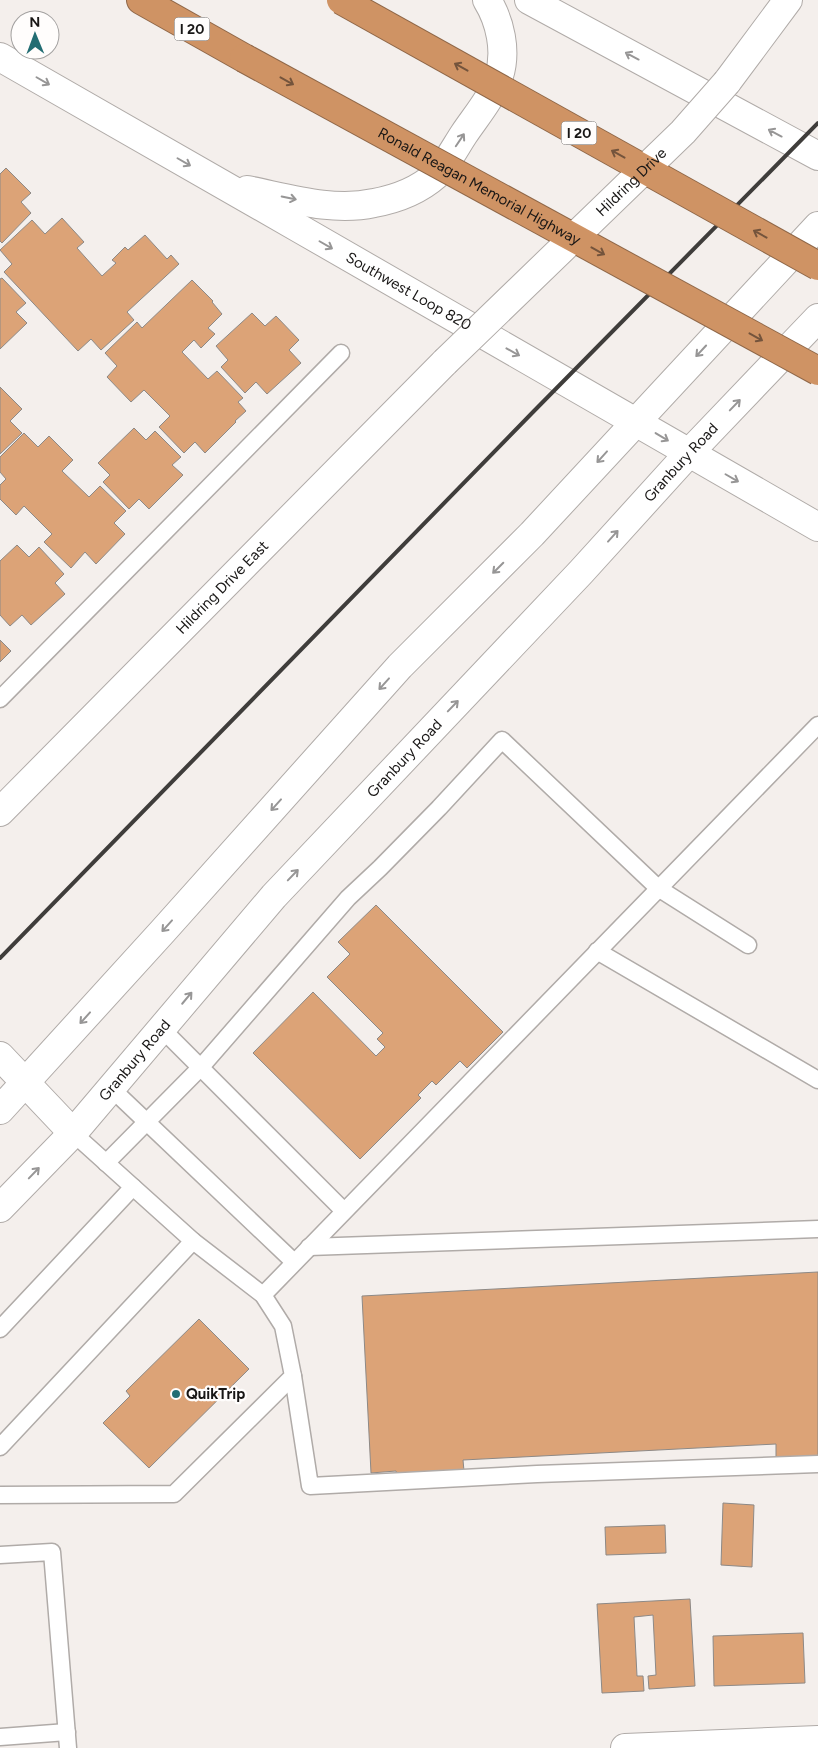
<svg xmlns="http://www.w3.org/2000/svg" width="818" height="1748" font-family="Figtree,sans-serif">
<rect width="100%" height="100%" fill="#f4efec"/>
<!-- building -->
<g fill="#dca377" stroke="#8d8986">
<polygon points="6,168 31,193 21,202 31,213 2,243 0,241 0,174"/>
<polygon points="62,218 84,242 77,248 102,276 116,263 112,260 125,247 128,250 145,235 167,259 171,255 179,264 127,312 134,320 101,350 91,339 78,351 4,272 12,264 0,250 32,220 45,234"/>
<polygon points="2,278 26,303 16,312 27,323 0,349 0,279"/>
<polygon points="192,280 213,301 212,302 222,314 208,328 215,334 201,348 194,340 182,352 208,379 217,371 243,398 238,402 246,411 235,421 236,422 205,453 195,442 184,453 159,427 170,416 144,390 131,402 107,377 117,366 105,353 137,322 142,328"/>
<polygon points="252,313 265,326 276,316 299,340 289,350 301,363 267,394 256,382 245,393 221,367 228,360 216,346"/>
<polygon points="0,387 22,409 10,421 22,433 0,454"/>
<polygon points="134,428 146,440 155,431 181,457 172,465 183,475 149,509 139,499 129,509 103,482 110,475 98,463"/>
<polygon points="24,433 38,447 49,436 73,460 62,471 89,497 100,486 126,511 114,523 125,534 96,564 85,552 71,568 44,542 52,534 24,506 16,515 0,499 0,485 6,479 0,472 0,457"/>
<polygon points="17,545 29,557 39,547 64,574 55,583 65,594 31,625 22,615 10,626 0,615 0,561"/>
<polygon points="0,640 11,651 0,662"/>
<polygon points="376,905 503,1032 467,1068 460,1061 436,1085 432,1081 418,1095 421,1098 360,1159 253,1053 313,992 376,1056 385,1047 377,1039 383,1033 327,977 350,954 338,942"/>
<polygon points="818,1272 818,1456 776,1458 776,1444 463,1460 464,1471 397,1475 396,1471 371,1473 362,1296"/>
<polygon points="199,1319 249,1369 149,1468 103,1423 130,1396 126,1391"/>
<polygon points="723,1503 754,1505 752,1567 721,1565"/>
<polygon points="665,1525 666,1553 606,1555 605,1527"/>
<polygon points="690,1599 695,1686 649,1689 648,1676 656,1675 653,1615 634,1617 637,1676 643,1676 644,1691 602,1693 597,1604"/>
<polygon points="803,1633 805,1683 714,1686 713,1636"/>
</g>
<g fill="none" stroke-linecap="round" stroke-linejoin="round">
<!-- lane casing -->
<g stroke="#b0aba8" stroke-width="19">
<g id="lane">
<polyline points="0,699 341,353"/>
<polyline points="597,951 818,1080"/>
<polyline points="161,1028 344,1211"/>
<polyline points="111,1088 294,1262"/>
<polyline points="106,1163 201,1067 348,898 380,868 439,808 502,740 658,888 748,945"/>
<polyline points="309,1247 818,1229"/>
<polyline points="263,1295 818,725"/>
<polyline points="0,1329 133,1187"/>
<polyline points="293,1376 310,1486 537,1474 818,1464"/>
<polyline points="0,1447 193,1241"/>
<polyline points="0,1495 174,1494 293,1376 283,1326 263,1295 193,1241 73,1133"/>
<polyline points="0,1555 52,1552 68,1748"/>
<polyline points="0,1737 67,1732"/>
</g>
</g>
<!-- street casing -->
<g stroke="#b0aba8" stroke-width="30">
<g id="street">
<polyline points="727,82 788,0"/>
<path id="s1" d="M 0,812 L 445,362"/>
<polyline points="0,1056 73,1133"/>
<polyline points="625,1748 818,1740"/>
</g>
</g>
<!-- secondary casing -->
<g stroke="#b0aba8" stroke-width="30">
<g id="secondary">
<polyline points="529,0 818,156"/>
<path id="s2" d="M 0,57 C 273,213 546,370 818,527"/>
<path d="M 247,190 C 288,198 332,212 374,203 C 396,199 419,190 436,175 C 446,165 456,146 464,134 C 476,116 492,98 499,76 C 507,51 500,21 487,0"/>
<polyline points="0,1110 163,931 400,666 532,534 818,226"/>
<path id="s3" d="M 0,1208 L 73,1133 L 274,896 L 581,572 L 689,453 L 818,318"/>
</g>
</g>
<!-- highway casing -->
<g stroke="#8f6748" stroke-width="30">
<polyline id="highway" points="141,0 244,58"/>
</g>
<!-- lane -->
<use href="#lane" stroke="#fff" stroke-width="16"/>
<!-- street -->
<use href="#street" stroke="#fff" stroke-width="28"/>
<!-- secondary -->
<use href="#secondary" stroke="#fff" stroke-width="28"/>
<!-- highway -->
<use href="#highway" stroke="#cf9364" stroke-width="28"/>
<!-- rail -->
<polyline stroke="#3f3d3b" stroke-width="4" points="0,958 534,411 818,123"/>
<!-- street-bridge casing -->
<g stroke="#b0aba8" stroke-width="30" stroke-linecap="butt">
<g id="street-bridge">
<path id="s4" d="M 445,362 L 683,132 L 727,82"/>
</g>
</g>
<!-- highway-bridge casing -->
<g stroke="#8f6748" stroke-width="30" stroke-linecap="butt">
<g id="highway-bridge">
<polyline points="341,0 818,266"/>
<path id="s5" d="M 244,58 L 818,371"/>
</g>
</g>
<!-- street-bridge -->
<use href="#street-bridge" stroke="#fff" stroke-width="28"/>
<!-- highway-bridge -->
<use href="#highway-bridge" stroke="#cf9364" stroke-width="28"/>
</g>
<!-- one-way arrows -->
<defs><path id="oneway-shaft" d="M-6 0H5M1.5-3L5.5 0L1.5 3" fill="none" stroke-width="1.6" stroke-linecap="round" stroke-linejoin="round" transform="scale(1.25)"/></defs>
<g stroke="#979696">
<use href="#oneway-shaft" transform="translate(632 56) rotate(-152)"/>
<use href="#oneway-shaft" transform="translate(43 81) rotate(30)"/>
<use href="#oneway-shaft" transform="translate(775 133) rotate(-152)"/>
<use href="#oneway-shaft" transform="translate(460 140) rotate(-56)"/>
<use href="#oneway-shaft" transform="translate(184 162) rotate(30)"/>
<use href="#oneway-shaft" transform="translate(289 198) rotate(12)"/>
<use href="#oneway-shaft" transform="translate(326 245) rotate(30)"/>
<use href="#oneway-shaft" transform="translate(701 351) rotate(133)"/>
<use href="#oneway-shaft" transform="translate(513 352) rotate(29)"/>
<use href="#oneway-shaft" transform="translate(735 405) rotate(-46)"/>
<use href="#oneway-shaft" transform="translate(662 437) rotate(31)"/>
<use href="#oneway-shaft" transform="translate(602 457) rotate(132)"/>
<use href="#oneway-shaft" transform="translate(732 478) rotate(30)"/>
<use href="#oneway-shaft" transform="translate(613 536) rotate(-48)"/>
<use href="#oneway-shaft" transform="translate(498 568) rotate(135)"/>
<use href="#oneway-shaft" transform="translate(384 684) rotate(132)"/>
<use href="#oneway-shaft" transform="translate(453 706) rotate(-46)"/>
<use href="#oneway-shaft" transform="translate(276 805) rotate(132)"/>
<use href="#oneway-shaft" transform="translate(293 875) rotate(-46)"/>
<use href="#oneway-shaft" transform="translate(167 926) rotate(132)"/>
<use href="#oneway-shaft" transform="translate(187 998) rotate(-50)"/>
<use href="#oneway-shaft" transform="translate(85 1018) rotate(132)"/>
<use href="#oneway-shaft" transform="translate(34 1173) rotate(-46)"/>
</g>
<g stroke="#74543c">
<use href="#oneway-shaft" transform="translate(461 67) rotate(-151)"/>
<use href="#oneway-shaft" transform="translate(287 81) rotate(29)"/>
<use href="#oneway-shaft" transform="translate(618 154) rotate(-151)"/>
<use href="#oneway-shaft" transform="translate(760 234) rotate(-151)"/>
<use href="#oneway-shaft" transform="translate(598 251) rotate(29)"/>
<use href="#oneway-shaft" transform="translate(756 337) rotate(29)"/>
</g>
<!-- markers -->
<circle fill="#226d73" stroke="#fffdfc" stroke-width="2" cx="176" cy="1394" r="5"/>
<g text-anchor="middle" stroke-width="4.5" stroke-linejoin="round" paint-order="stroke">
<!-- shield labels -->
<g fill="#fffdfc" stroke="#5d5b5a" stroke-width="1">
<rect x="174.5" y="17.5" width="35" height="23" rx="4"/>
<rect x="561.5" y="121.5" width="35" height="23" rx="4"/>
</g>
<g font-size="14" font-weight="bold" fill="#181615">
<text x="192" y="34">I 20</text>
<text x="579" y="138">I 20</text>
</g>
<!-- street labels -->
<g font-size="15" fill="#181615" stroke="#fffdfc">
<text dy="5" stroke="none"><textPath href="#s4" startOffset="259">Hildring Drive</textPath></text>
<text dy="5" stroke="none"><textPath href="#s5" startOffset="268">Ronald Reagan Memorial Highway</textPath></text>
<text dy="5" stroke="none"><textPath href="#s2" startOffset="471">Southwest Loop 820</textPath></text>
<text dy="5" stroke="none"><textPath href="#s3" startOffset="1010">Granbury Road</textPath></text>
<text dy="5" stroke="none"><textPath href="#s1" startOffset="316">Hildring Drive East</textPath></text>
<text dy="5" stroke="none"><textPath href="#s3" startOffset="605">Granbury Road</textPath></text>
<text dy="5" stroke="none"><textPath href="#s3" startOffset="200">Granbury Road</textPath></text>
</g>
<!-- poi labels -->
<g font-size="15" font-weight="bold" fill="#181615" stroke="#fffdfc" text-anchor="start">
<text x="186" y="1399">QuikTrip</text>
</g>
</g>
<!-- north arrow -->
<g transform="translate(35 35) rotate(359)"><circle r="24" fill="#fffdfc" stroke="#a3a1a0"/>
<path d="M0-4L9 19L0 12L-9 19Z" fill="#226d73"/>
<text y="-8" font-size="14" font-weight="bold" text-anchor="middle" fill="#181615">N</text>
</g>
</svg>
